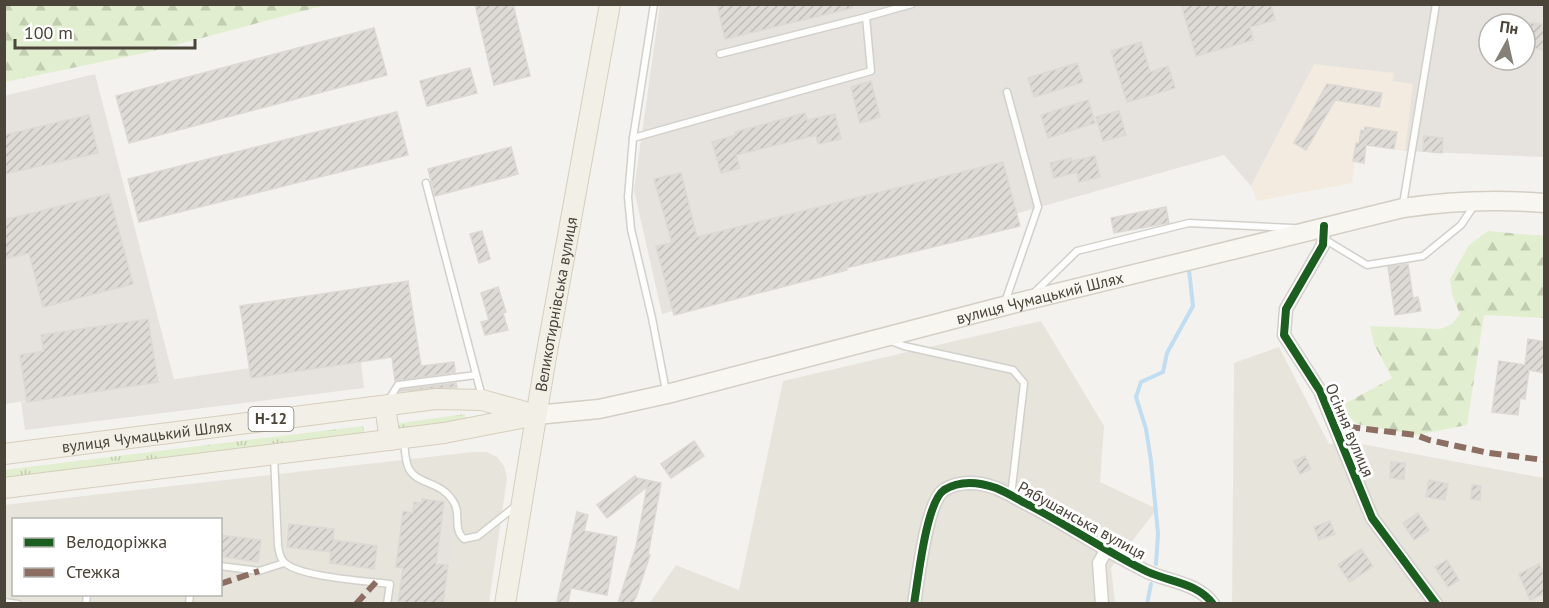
<svg xmlns="http://www.w3.org/2000/svg" width="1549" height="608" font-family="'PT Sans',sans-serif">
<defs>
<pattern id="grass-tufts" width="24" height="20" patternUnits="userSpaceOnUse" patternTransform="scale(1.5)"><rect width="24" height="20" fill="#e1eecf"/><path d="M3 7l-1-3M5 7V3M7 7l1-3M15 17l-1-3M17 17v-4M19 17l1-3" fill="none" stroke="#c3cdb2"/></pattern>
<pattern id="forest-firs" width="22" height="20" patternUnits="userSpaceOnUse" patternTransform="scale(1.5)"><rect width="22" height="20" fill="#e1eecf"/><path d="M5 1l3.5 6h-7zM16 11l3.5 6h-7z" fill="#c3cdb2"/></pattern>
<pattern id="building-hatch" width="6" height="6" patternUnits="userSpaceOnUse" patternTransform="scale(1.5)"><rect width="6" height="6" fill="#dedbd6"/><path d="M-1 1l2-2M0 6l6-6M5 7l2-2" fill="none" stroke="#c0bdb8"/></pattern>
</defs>
<rect width="100%" height="100%" fill="#f4f2ee"/>
<!-- residential -->
<g fill="#e7e4dc" fill-rule="evenodd">
<polygon points="1041,321 1104,426 1100,482 1157,509 1111,568 1115,603 649,604 676,565 739,590 783,381"/>
<polygon points="1279,347 1329,444 1356,443 1544,478 1544,603 1232,604 1234,363"/>
<path d="M 473,452 L 487,452 L 497,457 L 504,466 L 507,478 L 489,603 L 5,603 L 4,505 ZM 14,520 L 220,520 L 220,594 L 14,594 Z"/>
</g>
<!-- commercial -->
<polygon fill="#f3ebdf" points="1313,63 1394,73 1414,84 1405,151 1366,145 1364,163 1355,162 1352,183 1257,201 1251,186"/>
<!-- industrial -->
<g fill="#e6e2de" fill-rule="evenodd">
<path d="M 660,5 L 1544,5 L 1544,157 L 1405,151 L 1413,84 L 1393,81 L 1394,73 L 1314,64 L 1251,186 L 1224,155 L 662,314 L 634,190 ZM 1489,24 L 1525,24 L 1525,60 L 1489,60 Z"/>
<polygon points="95,74 174,380 5,404 4,96"/>
</g>
<!-- grass -->
<g fill="url(#grass-tufts)">
<polygon points="465,414 466,422 395,433 394,424"/>
<polygon points="363,426 365,437 5,481 4,470"/>
</g>
<!-- forest -->
<g fill="url(#forest-firs)">
<polygon points="4,5 5,4 326,5 149,52 5,82"/>
<polygon points="1488,231 1544,236 1544,318 1484,315 1467,425 1416,435 1357,424 1339,407 1392,378 1374,344 1370,326 1440,329 1452,324 1460,314 1452,295 1450,279 1469,245"/>
</g>
<!-- parking -->
<g fill="#e6e3df">
<polygon points="361,362 364,388 25,430 21,402 250,368"/>
<polygon points="444,506 457,508 449,564 437,562"/>
</g>
<g fill="none" stroke-linecap="round" stroke-linejoin="round">
<!-- stream -->
<g stroke="#c0ddf1" stroke-width="4">
<polyline points="1156,564 1158,534 1151,461 1146,429 1136,397 1141,382 1163,372 1167,353 1193,306 1189,270"/>
<polyline points="1147,604 1151,584"/>
</g>
</g>
<!-- building -->
<g fill="url(#building-hatch)" stroke="#dcd9d4" stroke-width="1.5">
<polygon points="475,4 513,4 530,76 494,85"/>
<polygon points="717,4 852,4 852,8 725,39"/>
<polygon points="1181,4 1271,4 1275,20 1250,27 1253,40 1196,56"/>
<polygon points="1525,22 1545,25 1545,50 1525,47"/>
<polygon points="374,28 387,75 129,143 116,96"/>
<polygon points="1141,42 1150,72 1168,66 1175,88 1127,102 1111,51"/>
<polygon points="1077,63 1083,82 1034,97 1028,78"/>
<polygon points="470,68 477,93 427,106 420,81"/>
<polygon points="871,81 880,117 860,123 851,87"/>
<polygon points="1327,84 1382,93 1379,107 1335,100 1306,150 1294,143"/>
<polygon points="1088,100 1095,123 1048,138 1041,115"/>
<polygon points="1119,111 1126,135 1103,141 1096,117"/>
<polygon points="397,112 408,155 139,222 128,179"/>
<polygon points="805,113 807,120 835,114 841,139 818,144 816,135 736,155 740,168 721,173 712,142 736,135 735,132"/>
<polygon points="89,115 98,153 4,174 4,135"/>
<polygon points="1365,127 1397,132 1394,149 1366,145 1364,163 1353,161 1356,143 1359,143 1361,130 1364,131"/>
<polygon points="1424,136 1443,138 1442,153 1423,151"/>
<polygon points="511,147 518,174 435,196 428,169"/>
<polygon points="1095,156 1100,177 1079,182 1077,172 1054,178 1050,163 1071,158 1072,161"/>
<polygon points="1003,162 1020,226 846,268 847,270 674,315 656,246 672,243 654,179 681,173 697,237"/>
<polygon points="109,194 133,284 43,307 29,253 4,259 4,220"/>
<polygon points="1166,207 1169,223 1114,233 1111,218"/>
<polygon points="482,231 490,259 479,263 470,234"/>
<polygon points="1408,264 1413,298 1418,297 1421,311 1395,315 1388,267"/>
<polygon points="408,281 421,366 454,362 455,372 395,381 392,357 251,378 240,306"/>
<polygon points="498,287 506,312 503,313 508,330 485,335 481,322 489,320 481,293"/>
<polygon points="148,319 158,382 27,402 20,355 44,351 41,335"/>
<polygon points="1528,339 1545,342 1545,373 1529,370 1525,399 1520,398 1518,415 1492,412 1499,361 1525,365"/>
<polygon points="456,383 457,387 400,391 401,390"/>
<polygon points="694,441 704,456 671,478 661,464"/>
<polygon points="1305,456 1311,469 1300,474 1294,461"/>
<polygon points="1391,462 1405,463 1404,479 1390,478"/>
<polygon points="635,476 637,478 661,483 648,555 650,555 636,597 632,603 618,603 636,547 647,487 607,518 597,505"/>
<polygon points="1429,480 1448,484 1445,500 1426,497"/>
<polygon points="1472,485 1481,486 1480,500 1471,499"/>
<polygon points="422,499 444,502 436,564 448,565 443,603 398,603 403,568 396,567 403,511 413,513 414,502 422,503"/>
<polygon points="577,512 588,515 584,531 617,537 607,595 571,588 568,603 562,603 557,602"/>
<polygon points="1418,513 1429,530 1414,540 1403,523"/>
<polygon points="1330,521 1335,534 1319,540 1314,527"/>
<polygon points="289,524 334,529 333,540 377,546 374,569 330,563 331,552 287,547"/>
<polygon points="220,535 261,540 258,562 220,556"/>
<polygon points="1361,549 1373,566 1350,582 1338,565"/>
<polygon points="1447,560 1459,580 1448,587 1435,567"/>
<polygon points="1539,564 1545,576 1545,593 1530,600 1519,574"/>
</g>
<g fill="none" stroke-linecap="round" stroke-linejoin="round">
<!-- lane casing -->
<g stroke="#d2d0cb" stroke-width="9">
<g id="lane">
<polyline points="654,4 633,138 628,197 631,229 652,318 666,391"/>
<polyline points="720,54 866,17"/>
<polyline points="633,138 871,71 866,17 912,4"/>
<polyline points="426,183 482,397"/>
<polyline points="1403,204 1436,4"/>
<polyline points="1324,239 1367,265 1423,256 1461,225 1475,204"/>
<polyline points="1035,292 1077,251 1189,223 1293,228"/>
<polyline points="1005,302 1038,207 1007,92"/>
<polyline points="891,341 904,346 1013,370 1024,383 1011,496"/>
<polyline points="388,401 398,385 476,375"/>
<path d="M 404,442 C 405,450 405,461 409,469 C 418,485 441,481 453,501 C 462,513 452,529 464,539 L 478,536 L 517,505"/>
<path d="M 274,456 L 278,545 C 279,551 279,557 284,562 C 298,577 367,581 390,584 L 387,604"/>
<polyline points="220,566 259,571 284,563"/>
<polyline points="4,602 18,604"/>
<polyline points="86,604 87,594"/>
<polyline points="189,604 190,594"/>
</g>
</g>
<!-- street casing -->
<g stroke="#d2d0cb" stroke-width="15">
<g id="street">
<polyline points="1324,226 1323,245 1286,309 1284,335 1320,391 1372,518 1436,604"/>
<path d="M 914,604 C 918,581 926,502 944,490 C 960,480 979,482 996,488 C 1006,492 1016,498 1025,503 C 1067,524 1106,552 1148,572 C 1170,582 1198,583 1213,604"/>
<polyline points="1102,604 1099,563 1107,549"/>
</g>
</g>
<!-- secondary casing -->
<g stroke="#d3cfc5" stroke-width="21">
<g id="secondary">
<path id="s1" d="M 536,415 L 599,409 L 667,394 L 1004,306 L 1403,208 C 1449,201 1497,199 1544,203"/>
</g>
</g>
<!-- primary casing -->
<g stroke="#d6cebb" stroke-width="22">
<g id="primary">
<polyline points="385,406 390,440"/>
<path id="s2" d="M 4,454 L 436,399 L 482,400 L 536,415"/>
<polyline points="4,488 444,433 531,416"/>
<path id="s3" d="M 505,604 L 546,357 L 610,4"/>
</g>
</g>
<!-- lane -->
<use href="#lane" stroke="#fdfdfc" stroke-width="6"/>
<!-- street -->
<use href="#street" stroke="#fdfdfc" stroke-width="12"/>
<!-- secondary -->
<use href="#secondary" stroke="#f7f6f1" stroke-width="18"/>
<!-- primary -->
<use href="#primary" stroke="#f2efe6" stroke-width="20"/>
<!-- quiet -->
<g stroke="#8d6e63" stroke-width="6" stroke-dasharray="12 6" stroke-linecap="butt">
<polyline points="1332,419 1350,427 1416,435 1429,440 1489,453 1544,460"/>
<polyline points="220,584 259,571"/>
<polyline points="356,604 376,582"/>
</g>
<!-- cycleway casing -->
<g stroke="#fff" stroke-width="11">
<g id="cycleway">
<polyline points="1324,226 1323,245 1286,309 1284,335 1320,391 1372,518 1436,604"/>
<path d="M 914,604 C 918,581 926,502 944,490 C 960,480 979,482 996,488 C 1006,492 1016,498 1025,503 C 1067,524 1106,552 1148,572 C 1170,582 1198,583 1213,604"/>
</g>
</g>
<!-- cycleway -->
<use href="#cycleway" stroke="#1b5e20" stroke-width="8"/>
</g>
<g text-anchor="middle" stroke-width="6" stroke-linejoin="round" paint-order="stroke">
<!-- shield labels -->
<rect fill="#fff" stroke="#817c74" stroke-width="1.5" x="248.5" y="407" width="45" height="24" rx="4.5"/>
<g font-size="15" font-weight="bold" fill="#4b4439">
<text x="271" y="424">Н-12</text>
</g>
<!-- street labels -->
<g font-size="16" fill="#4b4439" stroke="#fff">
<text dy="6" stroke="none"><textPath href="#s1" startOffset="518">вулиця Чумацький Шлях</textPath></text>
<text dy="6" stroke="none"><textPath href="#s3" startOffset="304">Великотирнівська вулиця</textPath></text>
<text transform="translate(1350 430) rotate(67)" y="6">Осіння вулиця</text>
<text dy="6" stroke="none"><textPath href="#s2" startOffset="144">вулиця Чумацький Шлях</textPath></text>
<text transform="translate(1082 520) rotate(29)" y="6">Рябушанська вулиця</text>
</g>
</g>
<!-- border -->
<rect width="1549" height="608" fill="none" stroke="#4b4439" stroke-width="12"/>
<!-- legend -->
<rect x="12" y="518" width="210" height="78" fill="#ffffff" stroke="#b7b4b0" stroke-width="1.5"/>
<rect x="24" y="538" width="30" height="9" fill="#1b5e20" stroke="#b7b4b0" stroke-width="1.5"/>
<text x="66" y="548" font-size="18" fill="#4b4439">Велодоріжка</text>
<rect x="24" y="568" width="30" height="9" fill="#8d6e63" stroke="#b7b4b0" stroke-width="1.5"/>
<text x="66" y="578" font-size="18" fill="#4b4439">Стежка</text>
<!-- north arrow -->
<g transform="translate(1507 42) rotate(8)"><circle r="28" fill="#ffffff" stroke="#b7b4b0" stroke-width="1.5"/>
<path d="M0-4.5L10 22L0 15L-10 22Z" fill="#868178"/>
<text y="-9" font-size="16" font-weight="bold" text-anchor="middle" fill="#4b4439">Пн</text>
</g>
<!-- scale -->
<path d="M15 39v9h180v-9" fill="none" stroke="#4b4439" stroke-width="3"/>
<text x="24" y="39" font-size="18" fill="#4b4439" stroke="#ffffff" stroke-width="4.5" paint-order="stroke">100 m</text>
</svg>
